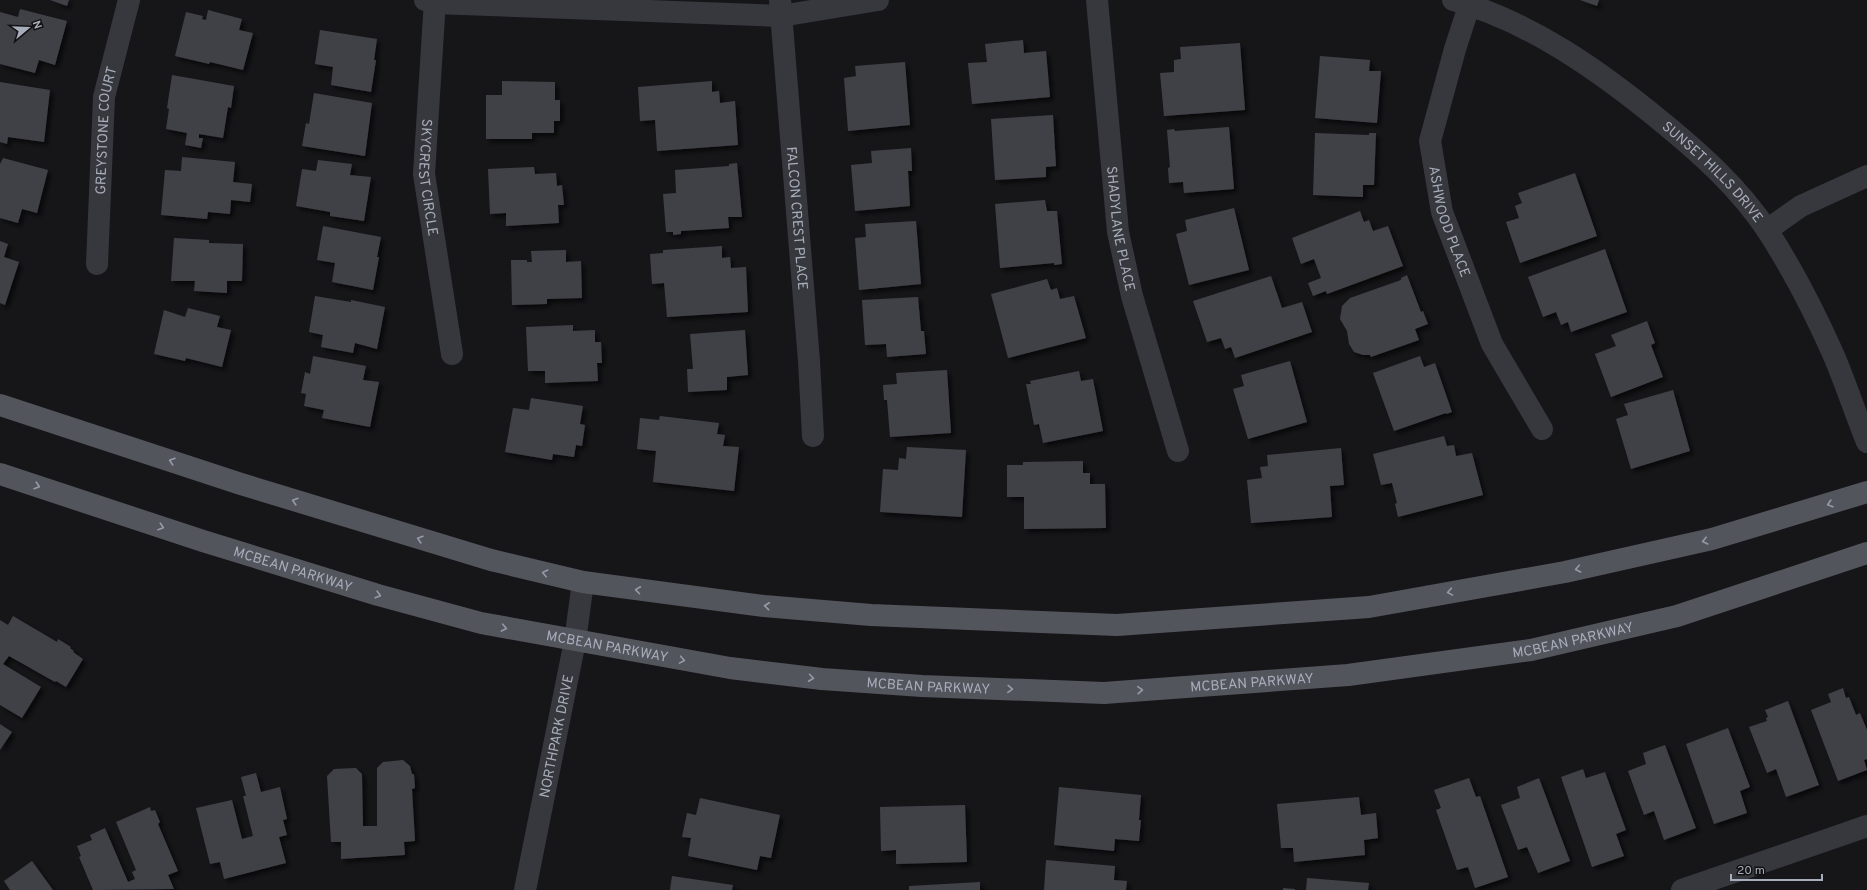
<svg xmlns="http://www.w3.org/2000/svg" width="1867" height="890" font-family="Overpass,sans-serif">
<defs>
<filter id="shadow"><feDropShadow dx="3.5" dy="3.5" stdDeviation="2" flood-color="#0009"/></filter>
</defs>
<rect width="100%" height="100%" fill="#161619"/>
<!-- building -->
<g fill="#404146" filter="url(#shadow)">
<polygon points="50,0 69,0 67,6"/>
<polygon points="1580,0 1599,0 1597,6"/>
<polygon points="20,9 67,21 55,65 39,60 35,73 0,64 0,12 18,17"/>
<polygon points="208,10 242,19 239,30 253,33 243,70 210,62 209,64 175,56 186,12 203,16 202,19 206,20"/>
<polygon points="320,30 377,39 374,60 376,60 371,92 331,85 333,67 315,64"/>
<polygon points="1023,40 1024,53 1046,51 1050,97 972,104 968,63 987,62 985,44"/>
<polygon points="1240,43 1245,110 1164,116 1160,73 1174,72 1174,60 1181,59 1180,47"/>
<polygon points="1320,56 1370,60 1369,71 1381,71 1377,123 1315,118"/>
<polygon points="905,62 910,125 848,131 844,78 856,76 855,66"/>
<polygon points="172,75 234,86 231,108 228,107 223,138 199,134 199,138 203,138 201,148 185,145 187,133 166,129 169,109 167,108"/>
<polygon points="502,81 555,82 555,100 560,100 560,121 554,121 554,133 532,133 532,139 486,139 486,95 502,95"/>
<polygon points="712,81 712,92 719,91 720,103 735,101 738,145 657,151 655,120 640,121 638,87"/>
<polygon points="0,82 50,90 44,142 8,137 7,144 0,142"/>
<polygon points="314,93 372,103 365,156 302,146 306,123 309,124"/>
<polygon points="1053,115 1056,166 1046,167 1046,177 995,180 991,119"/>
<polygon points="1229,127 1234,189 1184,193 1183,182 1169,183 1168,168 1170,167 1167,130 1174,129 1175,131"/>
<polygon points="1315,133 1369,135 1369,133 1376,133 1374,185 1363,185 1363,197 1313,195"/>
<polygon points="911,148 912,171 908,171 910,206 855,211 851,165 872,163 871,151"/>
<polygon points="182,157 235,162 233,182 252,184 250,202 231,200 230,214 208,212 207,219 161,215 165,170 181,171"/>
<polygon points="3,158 48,170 37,213 22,209 18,223 0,218 0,164"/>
<polygon points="318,160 352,164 350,175 371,177 364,221 330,216 330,212 296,206 302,169 316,171"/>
<polygon points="737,163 742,217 728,217 729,228 681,231 681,234 673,235 673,232 666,232 663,194 676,193 675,170 729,166 729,164"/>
<polygon points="534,167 535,174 556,173 557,186 562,185 564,205 558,205 559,223 506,226 506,213 490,214 488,169"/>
<polygon points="1575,173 1597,236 1520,263 1506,222 1519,218 1515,206 1522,203 1518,193"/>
<polygon points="1045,200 1047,211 1057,211 1062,264 1054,265 1054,263 1000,268 995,204"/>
<polygon points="1234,208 1249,270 1189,285 1176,234 1187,231 1185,220"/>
<polygon points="1360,211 1364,222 1369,220 1373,231 1388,226 1403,266 1327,294 1326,291 1313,296 1308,283 1321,278 1314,259 1301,264 1292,238"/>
<polygon points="916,221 921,284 859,290 855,238 866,237 865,224"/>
<polygon points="323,226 381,237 377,257 379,257 373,290 332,282 335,263 317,260"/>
<polygon points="174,238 209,240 209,243 243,244 242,281 227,281 227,293 194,291 195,281 171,281"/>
<polygon points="0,241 8,244 4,257 19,262 5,305 0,303"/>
<polygon points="722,246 722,258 730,257 731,268 746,267 748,312 667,317 664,283 652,284 650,254 663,253 663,250"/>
<polygon points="1605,249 1627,312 1571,332 1568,322 1561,325 1556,312 1543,317 1528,277"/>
<polygon points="566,250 566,262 581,261 582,298 547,299 547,304 512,305 511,260 527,260 527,262 532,262 531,251"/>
<polygon points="1407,275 1421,312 1423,311 1428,324 1415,329 1419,340 1371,357 1370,355 1363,355 1354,352 1349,344 1347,331 1340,319 1342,306 1350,298 1401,280 1401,278"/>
<polygon points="1271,276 1282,308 1302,302 1312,332 1235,358 1231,347 1225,349 1221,338 1207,342 1193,301"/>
<polygon points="1047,279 1051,290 1057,288 1060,299 1074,296 1086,338 1008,358 991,294"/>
<polygon points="315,296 351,302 351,300 385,307 377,349 355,343 353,353 321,347 323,335 309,332"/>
<polygon points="918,297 921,331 924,331 926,354 887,357 886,344 865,345 862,300"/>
<polygon points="188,308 220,316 217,327 231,330 222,367 186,358 185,361 154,354 164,310 185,317"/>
<polygon points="1647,321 1655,343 1651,345 1663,377 1611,397 1595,354 1616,346 1611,335"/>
<polygon points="573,325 573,331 595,330 595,342 601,342 602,363 597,363 598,381 545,383 545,371 528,371 526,327"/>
<polygon points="745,330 748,375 727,377 727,390 688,392 687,369 693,369 690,334"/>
<polygon points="313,356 366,366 363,380 379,382 370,427 322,418 324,410 304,406 306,394 301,393 305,372 310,374"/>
<polygon points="1420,356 1424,367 1435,363 1452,412 1446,414 1446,413 1394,431 1373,373"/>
<polygon points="1290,361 1307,422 1248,439 1233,389 1244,386 1241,375"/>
<polygon points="947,370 951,433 890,437 887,400 884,400 883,385 897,384 896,373"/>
<polygon points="1079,371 1081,381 1093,379 1103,431 1043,443 1039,424 1034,425 1026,384 1031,384 1030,381"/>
<polygon points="1673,390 1690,451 1631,469 1616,419 1628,415 1624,404"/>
<polygon points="531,398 583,406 580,424 585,425 582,446 576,445 574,457 553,454 552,460 505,452 513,408 529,410"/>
<polygon points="660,416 719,423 717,434 725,435 723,446 739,447 734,491 653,482 656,451 637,449 640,418 659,420"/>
<polygon points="1444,436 1447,446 1454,445 1456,456 1472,453 1483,495 1398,517 1395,504 1397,503 1392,483 1381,485 1373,454"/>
<polygon points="907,447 966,450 962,517 880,512 883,469 898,470 899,458 906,459"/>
<polygon points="1341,448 1344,485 1330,486 1332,517 1251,523 1247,480 1262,478 1260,467 1268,466 1267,455"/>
<polygon points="1083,461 1083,473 1090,473 1090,484 1105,484 1106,528 1024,529 1024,497 1007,497 1007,465 1023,465 1023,462"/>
<polygon points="13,616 57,642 58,639 71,647 70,648 74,651 73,652 83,659 66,687 56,681 55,682 9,656 3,664 41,687 22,718 0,705 0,620 8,625"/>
<polygon points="1843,688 1846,698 1849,697 1856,715 1860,713 1867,730 1867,759 1864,760 1867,770 1838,781 1811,710 1831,702 1828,694"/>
<polygon points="1788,701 1819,785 1786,797 1776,769 1767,773 1749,727 1767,721 1766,718 1768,717 1765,710"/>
<polygon points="0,724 12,732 0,750"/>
<polygon points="1728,728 1750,787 1740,791 1747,813 1714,824 1686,744"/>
<polygon points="1665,745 1696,828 1664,840 1654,811 1644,815 1628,771 1646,764 1643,753"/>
<polygon points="403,760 410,766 412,774 414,774 415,788 412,789 415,841 404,842 405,855 341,859 341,842 331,842 327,776 334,769 356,768 362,774 363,826 377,826 377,768 383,762"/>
<polygon points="1583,769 1586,778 1605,772 1626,830 1616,834 1624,856 1592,867 1561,777"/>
<polygon points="256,773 261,792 280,787 287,819 283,820 287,835 279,837 286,863 224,879 220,862 210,864 196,808 232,800 242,839 253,836 243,796 246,796 241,777"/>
<polygon points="1469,778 1476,797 1480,796 1508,877 1475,888 1468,867 1457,870 1436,810 1441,808 1434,790"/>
<polygon points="1539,778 1570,861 1538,873 1527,847 1518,850 1501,805 1520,798 1517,787"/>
<polygon points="1059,787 1141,795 1139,820 1141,820 1139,841 1115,839 1114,851 1054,845"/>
<polygon points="1359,797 1361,815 1376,813 1378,838 1364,840 1365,855 1294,862 1293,848 1281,848 1277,804"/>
<polygon points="700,798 780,815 771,858 760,856 757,870 688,856 691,838 682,837 687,813 696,815"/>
<polygon points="965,805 967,862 896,864 896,850 881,851 880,807"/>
<polygon points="150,807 151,811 155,810 160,822 158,824 178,871 168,875 174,889 93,890 79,857 81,856 77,846 92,840 90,835 105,828 128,882 135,879 132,872 136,870 116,822"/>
<polygon points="1046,860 1115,866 1114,880 1127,881 1126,890 1044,890"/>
<polygon points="32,861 53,890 10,890 4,881"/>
<polygon points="672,876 733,885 732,890 670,890"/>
<polygon points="1307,878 1369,883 1368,890 1306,890"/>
<polygon points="980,882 980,890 909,890 909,886"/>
<polygon points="1283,888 1295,889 1295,890 1283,890"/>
</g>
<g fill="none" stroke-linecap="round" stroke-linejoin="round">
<!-- minor -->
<g stroke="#37383e" stroke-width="22">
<polyline points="425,0 435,3 781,16 878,0"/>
<path id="s1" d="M 435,0 L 424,174 L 452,354"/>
<path id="s2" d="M 780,0 L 809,361 L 813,436"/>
<path id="s3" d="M 1097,0 L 1118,232 L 1132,296 L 1178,451"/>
<path id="s4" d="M 1453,0 C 1531,22 1600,71 1662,122 C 1701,154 1739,188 1767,230 C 1793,270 1815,313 1834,356 C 1846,384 1855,413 1867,442"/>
<path id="s5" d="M 1471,0 L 1455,49 L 1430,141 L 1442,212 L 1492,344 L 1542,429"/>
<polyline points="1767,230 1801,206 1867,176"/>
<path id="s6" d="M 97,264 L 104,97 L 129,0"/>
<path id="s7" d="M 525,890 L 575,641 L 583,582"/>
<polyline points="1682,890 1867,826"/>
</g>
<!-- major -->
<g stroke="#53555d" stroke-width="22">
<polyline points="0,405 241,484 491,560 583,582 764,606 871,615 1117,625 1369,607 1565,572 1712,539 1867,492"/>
<path id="s8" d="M 0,474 L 203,541 L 378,595 L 481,623 L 730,668 L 822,679 L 922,686 L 1104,693 L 1348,675 L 1531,650 L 1677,616 L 1867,553"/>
</g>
</g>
<!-- one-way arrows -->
<defs><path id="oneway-chevron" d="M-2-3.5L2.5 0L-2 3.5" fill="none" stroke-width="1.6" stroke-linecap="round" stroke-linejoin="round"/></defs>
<g stroke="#969ba7">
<use href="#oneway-chevron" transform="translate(172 461) rotate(-162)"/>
<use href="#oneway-chevron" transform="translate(37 486) rotate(18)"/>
<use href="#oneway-chevron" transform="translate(295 501) rotate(-163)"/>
<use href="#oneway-chevron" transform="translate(1830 504) rotate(163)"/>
<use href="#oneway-chevron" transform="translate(161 527) rotate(18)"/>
<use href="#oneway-chevron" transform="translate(420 539) rotate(-163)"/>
<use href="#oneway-chevron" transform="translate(1705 541) rotate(167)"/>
<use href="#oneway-chevron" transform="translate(1578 569) rotate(168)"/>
<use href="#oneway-chevron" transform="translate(545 573) rotate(-167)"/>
<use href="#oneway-chevron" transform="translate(638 590) rotate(-172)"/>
<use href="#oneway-chevron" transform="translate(1450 592) rotate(170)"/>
<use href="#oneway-chevron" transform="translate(378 595) rotate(16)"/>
<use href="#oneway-chevron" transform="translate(767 606) rotate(-174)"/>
<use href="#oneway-chevron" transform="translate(504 628) rotate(11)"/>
<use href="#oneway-chevron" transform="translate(682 660) rotate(10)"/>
<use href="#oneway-chevron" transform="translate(811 678) rotate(7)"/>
<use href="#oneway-chevron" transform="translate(1010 689) rotate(2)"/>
<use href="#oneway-chevron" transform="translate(1140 690) rotate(-4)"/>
</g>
<g text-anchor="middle" stroke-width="3.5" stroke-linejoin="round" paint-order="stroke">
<!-- street labels -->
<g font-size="14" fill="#a7adba" stroke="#111114">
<text dy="5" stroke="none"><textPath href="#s6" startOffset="134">GREYSTONE COURT</textPath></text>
<text dy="5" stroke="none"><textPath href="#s4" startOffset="315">SUNSET HILLS DRIVE</textPath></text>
<text dy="5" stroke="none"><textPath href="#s1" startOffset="178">SKYCREST CIRCLE</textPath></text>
<text dy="5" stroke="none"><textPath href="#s2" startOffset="219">FALCON CREST PLACE</textPath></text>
<text dy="5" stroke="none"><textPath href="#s5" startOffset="230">ASHWOOD PLACE</textPath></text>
<text dy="5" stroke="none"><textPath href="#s3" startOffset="230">SHADYLANE PLACE</textPath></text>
<text dy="5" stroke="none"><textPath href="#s8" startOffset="308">MCBEAN PARKWAY</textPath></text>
<text dy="5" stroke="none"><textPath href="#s8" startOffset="1604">MCBEAN PARKWAY</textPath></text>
<text dy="5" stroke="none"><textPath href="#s8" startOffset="632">MCBEAN PARKWAY</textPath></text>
<text dy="5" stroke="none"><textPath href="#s8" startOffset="1280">MCBEAN PARKWAY</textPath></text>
<text dy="5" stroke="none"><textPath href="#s8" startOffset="956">MCBEAN PARKWAY</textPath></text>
<text dy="5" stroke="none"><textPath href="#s7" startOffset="157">NORTHPARK DRIVE</textPath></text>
</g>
</g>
<!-- north arrow -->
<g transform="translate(28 28) rotate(71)" stroke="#111114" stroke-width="3" paint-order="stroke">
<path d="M0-3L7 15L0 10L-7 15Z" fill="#a7adba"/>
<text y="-6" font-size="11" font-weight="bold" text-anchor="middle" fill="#a7adba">N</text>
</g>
<!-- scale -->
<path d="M1731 874v6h91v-6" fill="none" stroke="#a7adba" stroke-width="2"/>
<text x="1737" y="874" font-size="12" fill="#a7adba" stroke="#111114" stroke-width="3" paint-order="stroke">20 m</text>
</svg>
